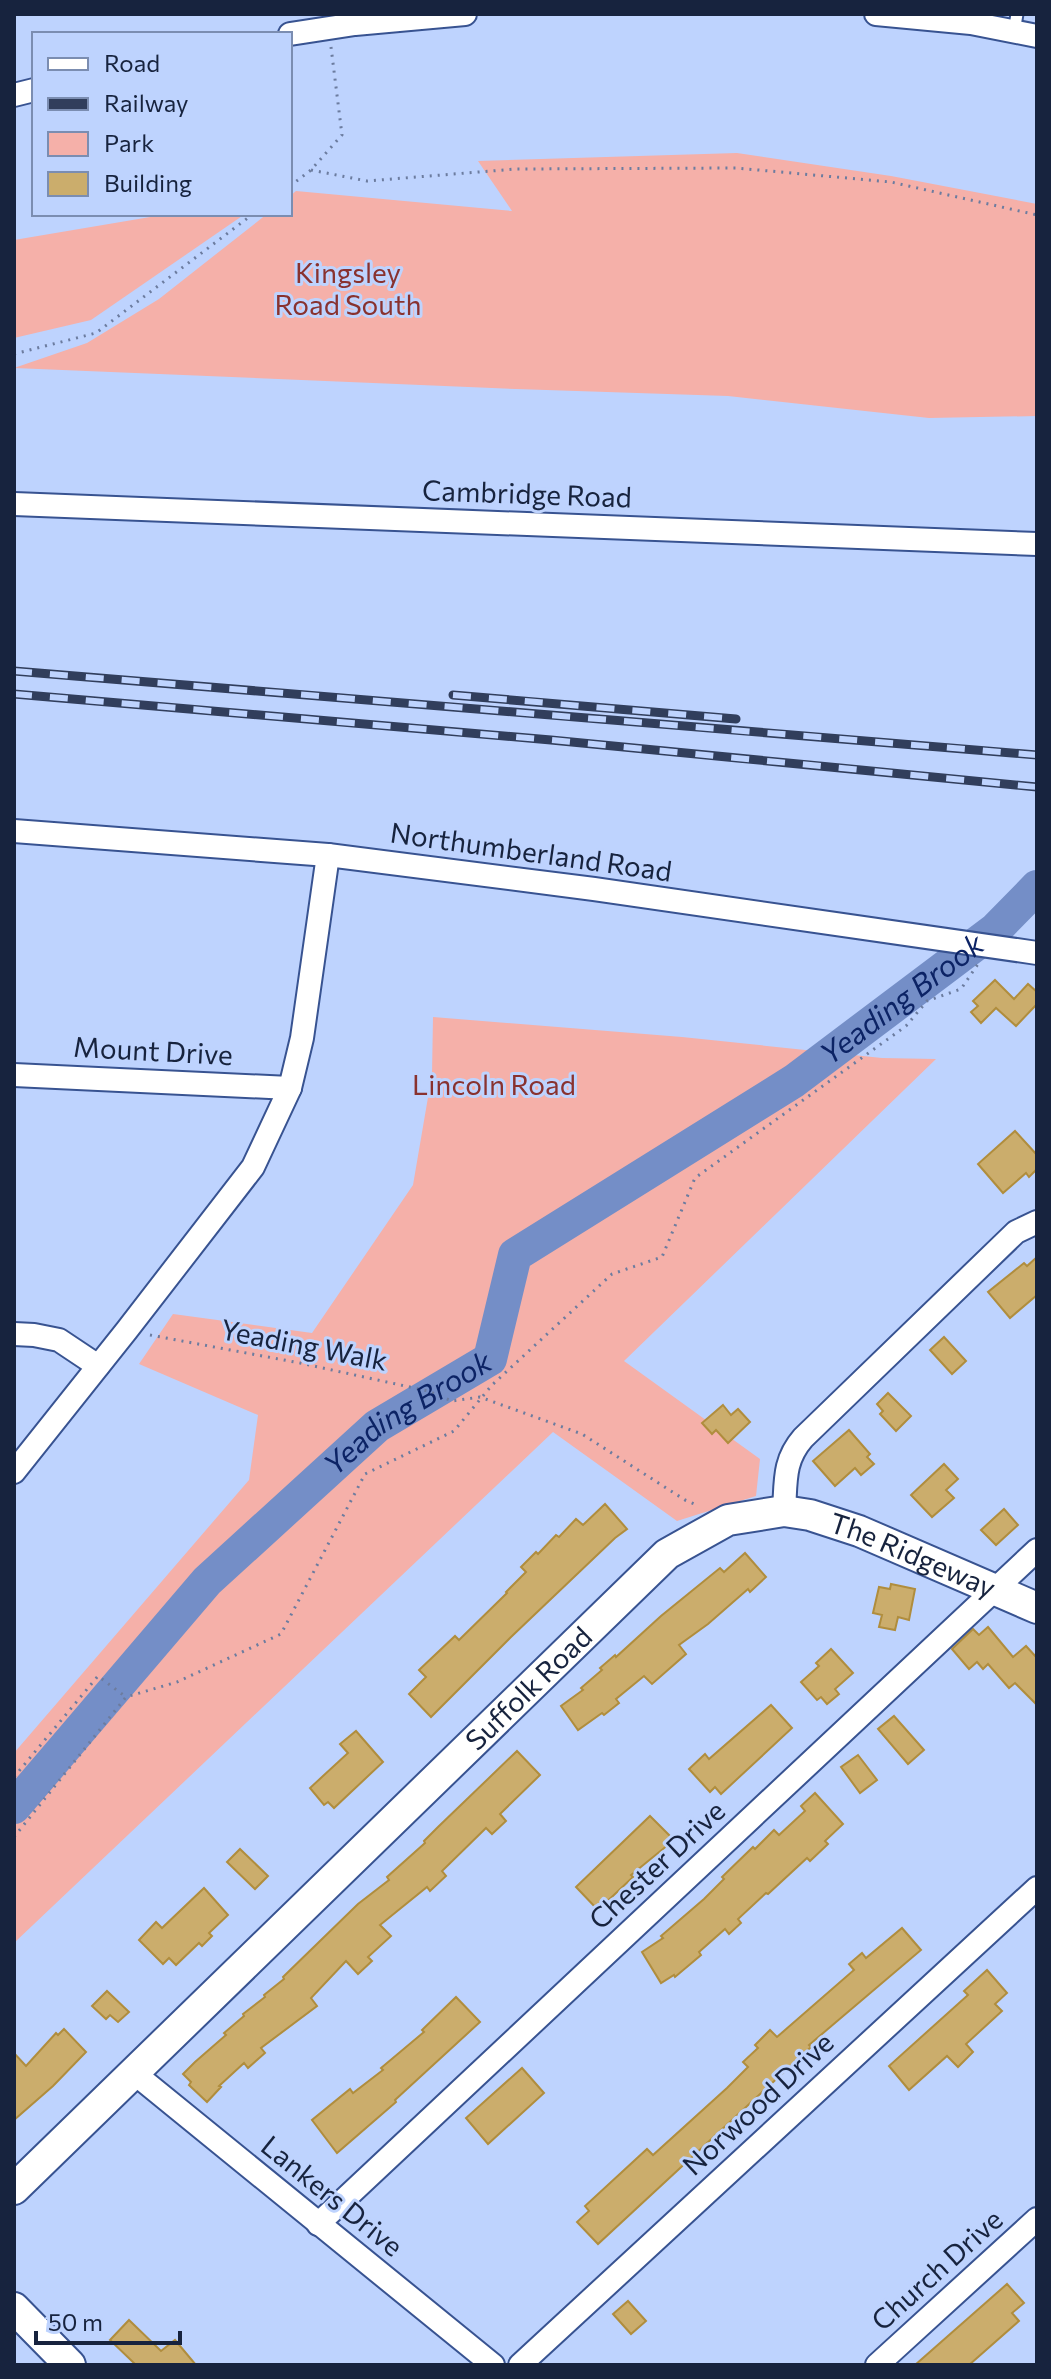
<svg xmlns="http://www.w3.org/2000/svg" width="1051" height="2379" font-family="Commissioner,sans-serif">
<rect width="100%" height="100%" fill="#bed3fe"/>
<!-- green -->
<g fill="#f5b0a9">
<polygon points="737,153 891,176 1037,204 1037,416 929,418 728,396 516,389 14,368 87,343 159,299 267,214 290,214 290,196 296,191 512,211 478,161"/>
<polygon points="168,214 245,214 91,320 14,338 14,240"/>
<polygon points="433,1017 682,1037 882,1058 936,1059 624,1361 760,1459 756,1496 677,1521 553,1432 14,1943 14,1753 249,1480 258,1415 139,1364 173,1314 312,1333 413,1185 432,1074"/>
</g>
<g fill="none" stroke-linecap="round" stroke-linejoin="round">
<!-- river -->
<path stroke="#748ec7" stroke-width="34" id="s1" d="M 14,1807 L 207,1581 L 377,1426 L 490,1359 L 515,1255 L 794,1081 L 996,929 L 1037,887"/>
</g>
<!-- building -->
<g fill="#cbad6c" stroke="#b08d3d" stroke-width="2">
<polygon points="995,980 1014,999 1028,984 1037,992 1037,1004 1016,1026 996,1008 981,1023 971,1012 978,1006 973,1001"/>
<polygon points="1015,1131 1037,1155 1037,1169 1029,1177 1026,1173 1003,1193 978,1164"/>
<polygon points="1037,1257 1037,1295 1010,1318 988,1292 1024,1263 1027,1266"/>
<polygon points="944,1337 966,1361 952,1374 930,1350"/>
<polygon points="888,1393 911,1416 896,1431 880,1414 883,1411 877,1404"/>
<polygon points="723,1405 731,1415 738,1409 750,1422 728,1443 716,1430 712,1434 702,1423"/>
<polygon points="849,1430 870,1454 867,1457 874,1464 861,1475 855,1468 835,1486 813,1461"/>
<polygon points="944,1464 958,1479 946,1490 954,1498 932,1517 911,1495"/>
<polygon points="605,1504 627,1529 615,1538 511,1637 431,1717 409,1694 426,1677 419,1670 455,1636 459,1640 507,1593 506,1592 526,1572 521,1567 536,1552 538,1554 556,1535 559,1537 576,1519 583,1525"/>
<polygon points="1004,1509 1018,1525 996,1545 981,1530"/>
<polygon points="745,1553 766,1577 750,1592 748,1589 708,1624 679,1645 686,1654 652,1684 644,1676 616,1699 619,1703 604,1715 602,1713 578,1730 561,1706 583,1690 581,1688 602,1670 600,1668 615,1655 616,1657 661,1616 720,1568 724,1572"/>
<polygon points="891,1584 915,1589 909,1620 898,1617 895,1630 879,1627 882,1615 873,1613 879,1587 890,1589"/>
<polygon points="988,1627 1013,1657 1026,1646 1037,1658 1037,1705 1015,1683 1009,1688 988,1664 983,1669 977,1662 969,1669 952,1649 973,1629 979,1635"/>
<polygon points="831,1649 853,1673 835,1689 839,1694 827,1704 821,1697 817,1700 801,1682 819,1666 816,1663"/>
<polygon points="771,1705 792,1728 721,1794 715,1787 710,1792 689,1769 705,1754 709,1759"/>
<polygon points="894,1716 924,1750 908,1764 878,1729"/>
<polygon points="356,1731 383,1762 334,1808 328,1802 324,1805 310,1788 348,1753 340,1744"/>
<polygon points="517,1751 540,1775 500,1814 506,1821 492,1834 486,1828 442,1871 446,1876 430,1891 427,1887 380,1925 391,1936 368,1957 372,1961 358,1974 346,1961 311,1998 317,2006 261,2048 265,2053 248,2068 244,2063 219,2086 221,2087 207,2102 189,2085 191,2082 183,2074 195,2062 226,2035 224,2033 244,2016 243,2014 265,1997 264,1995 284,1979 283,1977 358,1904 389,1880 387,1877 425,1843 424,1841 438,1827"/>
<polygon points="858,1755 877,1780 860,1793 841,1767"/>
<polygon points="815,1793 843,1824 825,1841 828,1844 810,1861 807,1858 768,1894 766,1893 738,1919 741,1923 729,1934 725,1929 699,1952 701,1955 675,1977 674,1975 661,1983 642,1952 663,1938 661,1936 704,1899 724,1879 722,1877 753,1847 755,1849 774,1830 779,1835 805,1811 801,1806"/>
<polygon points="650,1816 674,1840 631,1875 633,1877 598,1910 576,1887"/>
<polygon points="240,1849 268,1876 255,1889 227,1862"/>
<polygon points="204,1888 228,1915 209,1933 212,1936 202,1946 199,1943 176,1965 169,1958 163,1964 139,1940 156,1922 162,1928"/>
<polygon points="902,1928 921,1950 809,2045 811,2047 598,2244 577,2222 589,2211 585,2206 647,2149 653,2155 727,2088 748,2067 743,2062 758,2048 755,2045 770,2030 777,2037 854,1970 849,1964 862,1953 866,1958"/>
<polygon points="987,1970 1007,1993 995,2004 1002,2011 966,2044 973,2052 958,2067 947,2056 909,2090 889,2066 968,1995 964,1991"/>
<polygon points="107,1991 129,2012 118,2022 110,2015 106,2019 92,2006"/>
<polygon points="456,1997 480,2022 395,2100 396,2102 337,2153 312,2120 350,2089 353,2093 383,2070 381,2068 424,2032 422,2030"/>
<polygon points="64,2029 86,2052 53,2086 14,2120 14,2053 26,2066 56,2033 58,2035"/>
<polygon points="522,2068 544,2093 488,2144 466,2118"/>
<polygon points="1007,2284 1024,2303 1012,2313 1019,2321 969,2365 915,2365"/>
<polygon points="628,2301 646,2321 631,2334 613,2314"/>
<polygon points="129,2320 161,2351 175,2340 196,2365 136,2365 110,2340"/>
</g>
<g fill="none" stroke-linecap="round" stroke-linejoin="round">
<!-- lane casing -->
<g stroke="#385391" stroke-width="15">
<polyline id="lane" points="1014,32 1017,14"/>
</g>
<!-- street casing -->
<g stroke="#385391" stroke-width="26">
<g id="street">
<polyline points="876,14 971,23 1037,36"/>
<polyline points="290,34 355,24 465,14"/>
<polyline points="14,95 34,90"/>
<polyline points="14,504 1037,544"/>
<polyline points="14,831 328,855 594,889 1037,953"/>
<polyline points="14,1075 290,1088"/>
<polyline points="14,1334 34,1335 59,1340 98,1366"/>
<polyline points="14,1472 127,1330 253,1167 290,1088 302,1038 328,855"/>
<path d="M 784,1511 C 786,1482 783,1461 803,1438 L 1016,1232 L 1037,1222"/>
<polyline points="134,2073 493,2365"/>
<polyline points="318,2224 1037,1550"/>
<polyline points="520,2365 1037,1888"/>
<polyline points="877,2365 1037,2219"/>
</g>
</g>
<!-- secondary casing -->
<g stroke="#385391" stroke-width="34">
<g id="secondary">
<path id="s2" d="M 14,2189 L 667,1554 L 728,1520 L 784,1511 L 810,1515 L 859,1531 L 1037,1608"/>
<polyline points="14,2308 70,2365"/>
</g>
</g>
<!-- path -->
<g stroke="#6c7c9f" stroke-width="3" stroke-dasharray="2 6" stroke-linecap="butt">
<polyline points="311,170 367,181 516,169 736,168 891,182 1037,215"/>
<polyline points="290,186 311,170 342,135 331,47"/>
<polyline points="14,354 96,333 253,214"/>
<polyline points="150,1335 300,1363 428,1391 452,1401 480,1397 582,1434 685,1500 699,1506"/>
<polyline points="14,1777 98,1676 126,1697"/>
<polyline points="14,1837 126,1697 177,1682 281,1634 365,1474 454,1431 492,1385 612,1274 662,1257 695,1178 906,1026 927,1001 961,989 978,964"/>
</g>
<!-- lane -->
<use href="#lane" stroke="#fff" stroke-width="11"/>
<!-- street -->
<use href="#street" stroke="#fff" stroke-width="22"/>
<!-- secondary -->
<use href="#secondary" stroke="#fff" stroke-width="30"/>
<!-- rail casing -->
<g stroke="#313e5c" stroke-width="9">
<g id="rail">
<polyline points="14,671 1037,755"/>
<polyline points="14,694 551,740 1037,787"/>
<polyline points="453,695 736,719"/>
</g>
</g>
<!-- rail -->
<use href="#rail" stroke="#bed3fe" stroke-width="6" stroke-dasharray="18" stroke-linecap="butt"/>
</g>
<g text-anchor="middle" stroke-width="6" stroke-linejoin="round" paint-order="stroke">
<!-- park labels -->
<g font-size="28" fill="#89322f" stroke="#bed3fe">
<text x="348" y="283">Kingsley<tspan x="348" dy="32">Road South</tspan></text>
<text x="494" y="1095">Lincoln Road</text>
</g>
<!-- street labels -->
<g font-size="28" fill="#17233e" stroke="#bed3fe">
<text transform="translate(527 494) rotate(2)" y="10">Cambridge Road</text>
<text transform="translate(531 852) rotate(8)" y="10">Northumberland Road</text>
<text transform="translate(153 1051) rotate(3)" y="10">Mount Drive</text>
<text transform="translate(304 1345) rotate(11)" y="10">Yeading Walk</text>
<text dy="10" stroke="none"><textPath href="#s2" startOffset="1174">The Ridgeway</textPath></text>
<text dy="10" stroke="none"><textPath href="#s2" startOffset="718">Suffolk Road</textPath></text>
<text transform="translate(657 1865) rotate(-43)" y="10">Chester Drive</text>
<text transform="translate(758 2104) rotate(-43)" y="10">Norwood Drive</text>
<text transform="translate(332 2196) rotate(39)" y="10">Lankers Drive</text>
<text transform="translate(937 2270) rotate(-42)" y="10">Church Drive</text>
</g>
<!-- water labels -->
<g font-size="30" font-style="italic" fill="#0c2365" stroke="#bed3fe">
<text dy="10" stroke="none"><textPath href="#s1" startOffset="1230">Yeading Brook</textPath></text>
<text dy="10" stroke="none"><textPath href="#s1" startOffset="560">Yeading Brook</textPath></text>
</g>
</g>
<!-- border -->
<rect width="1051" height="2379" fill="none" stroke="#17233e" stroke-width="32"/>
<!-- legend -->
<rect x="32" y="32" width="260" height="184" fill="#bed3fe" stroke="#7b8db1" stroke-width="2"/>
<rect x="48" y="58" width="40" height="12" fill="#ffffff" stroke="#7b8db1" stroke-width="2"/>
<text x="104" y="72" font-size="24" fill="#17233e">Road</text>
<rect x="48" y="98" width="40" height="12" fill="#313e5c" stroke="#7b8db1" stroke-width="2"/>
<text x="104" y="112" font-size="24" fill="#17233e">Railway</text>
<rect x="48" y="132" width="40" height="24" fill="#f5b0a9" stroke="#7b8db1" stroke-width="2"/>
<text x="104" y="152" font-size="24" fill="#17233e">Park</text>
<rect x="48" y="172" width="40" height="24" fill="#cbad6c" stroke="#7b8db1" stroke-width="2"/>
<text x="104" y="192" font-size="24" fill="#17233e">Building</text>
<!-- scale -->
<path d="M36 2331v12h144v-12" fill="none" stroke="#17233e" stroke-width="4"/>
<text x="48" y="2331" font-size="24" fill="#17233e" stroke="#bed3fe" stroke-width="6" paint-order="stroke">50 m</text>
</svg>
